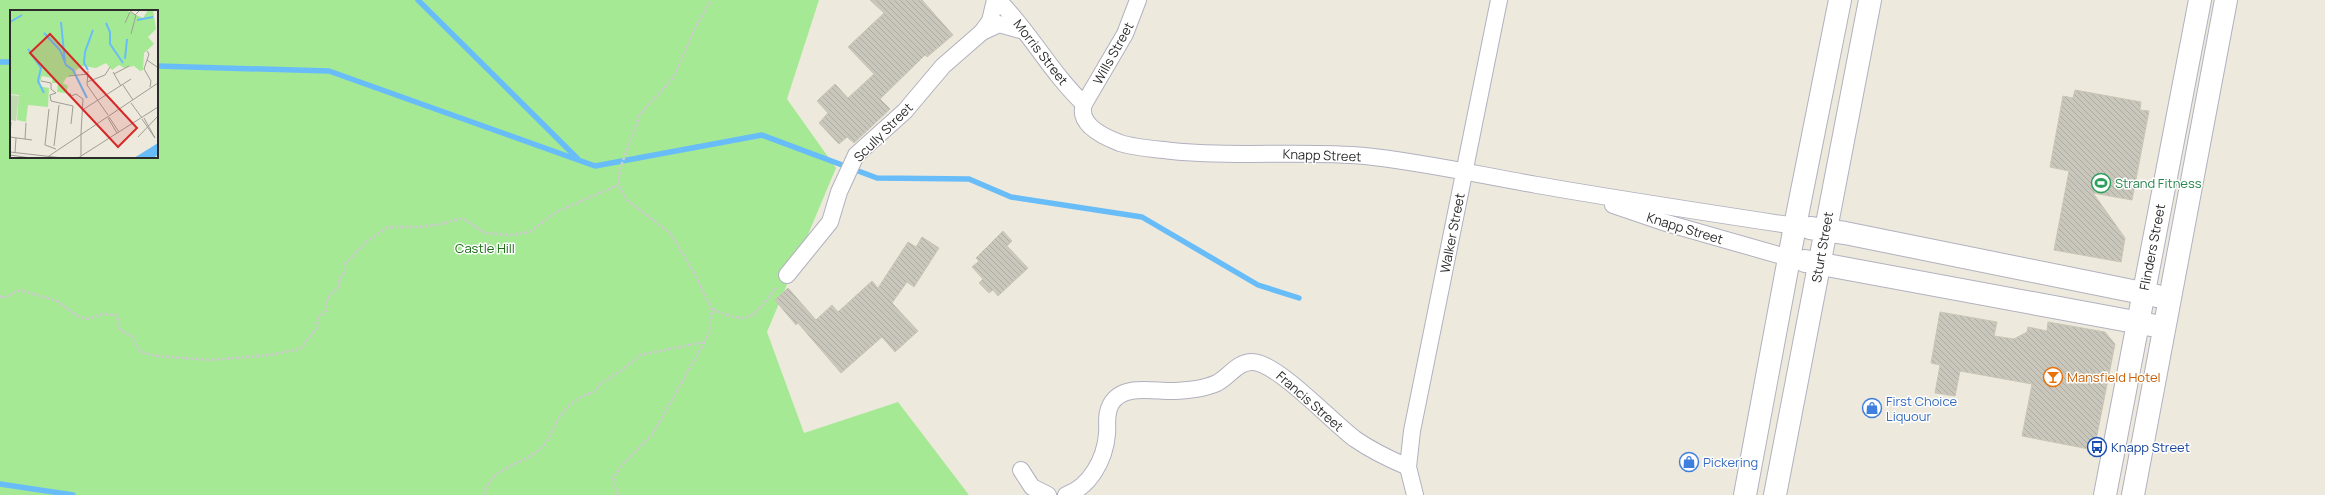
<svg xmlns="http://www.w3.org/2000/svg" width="2325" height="495" font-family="Manrope,sans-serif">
<defs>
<pattern id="building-back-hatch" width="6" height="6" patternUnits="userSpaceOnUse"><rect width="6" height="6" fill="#c9c7bb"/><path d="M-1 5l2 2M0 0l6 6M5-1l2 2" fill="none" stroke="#adaba1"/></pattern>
</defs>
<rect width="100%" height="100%" fill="#eee9dd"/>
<!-- grass -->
<path fill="#a5e995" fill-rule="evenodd" d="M 0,0 L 819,0 L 787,99 L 836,168 L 767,332 L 804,433 L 898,402 L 969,495 L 0,495 ZM 11,11 L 157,11 L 157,157 L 11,157 Z"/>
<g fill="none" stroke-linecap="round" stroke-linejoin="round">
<!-- stream -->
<g stroke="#68bdf8" stroke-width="5.5">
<polyline points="418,0 577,158"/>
<polyline points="0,62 11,62"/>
<polyline points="157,66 329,71 595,166 762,135 877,178 969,179 1011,197 1142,217 1258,285 1299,298"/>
<polyline points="0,484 73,495"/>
</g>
</g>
<!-- building -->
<g fill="url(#building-back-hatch)" stroke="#cac6b6">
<polygon points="870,0 922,0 953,35 927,57 925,55 880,99 890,109 854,143 847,137 839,144 819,123 828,113 817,101 835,84 848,98 874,74 848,47 884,13"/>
<polygon points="2075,90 2141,102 2140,110 2149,111 2132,200 2093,193 2125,238 2121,262 2054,250 2069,171 2050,167 2063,96 2073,98"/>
<polygon points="1003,231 1012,241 1007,246 1028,268 998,296 993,290 989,293 979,283 983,279 972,267 979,261 976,258"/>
<polygon points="922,237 939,248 914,287 907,282 892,303 918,331 895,352 882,337 841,373 798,323 796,325 775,300 788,288 816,320 832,305 838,312 872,281 878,288 908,242 916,247"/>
<polygon points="1940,312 1997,322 1994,336 2014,339 2027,332 2028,327 2047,331 2048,322 2105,332 2115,344 2094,450 2022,436 2032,384 1960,371 1955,396 1935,393 1940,365 1931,363"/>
</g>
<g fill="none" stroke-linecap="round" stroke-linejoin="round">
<!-- street casing -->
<g stroke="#b1b1c0" stroke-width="18">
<g id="street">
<path d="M 998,0 C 1030,32 1051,73 1084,104"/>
<path d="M 1138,0 L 1125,34 L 1084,104 C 1077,125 1104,137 1120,143 C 1136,148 1155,149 1172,151 C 1236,158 1300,150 1365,156 C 1422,162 1480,175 1537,185 C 1623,200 1709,213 1795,226"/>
<polyline points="982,32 999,24 1024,31"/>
<polyline points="1613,205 1663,222 1789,258"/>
<polyline points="787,275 830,222 839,192 856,155 905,111 943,66 982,32 990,21 995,0"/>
<polyline points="1021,470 1032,487 1048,495"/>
<path d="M 1066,495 C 1090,487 1105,459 1107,434 C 1108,423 1105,415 1111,404 C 1123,383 1155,392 1175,391 C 1189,390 1204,389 1217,383 C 1229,377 1237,362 1252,362 C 1277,362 1332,422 1355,439 C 1371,450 1389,459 1408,467"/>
<polyline points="1415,495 1408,467 1412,431 1499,0"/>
</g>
</g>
<!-- secondary casing -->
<g stroke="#b1b1c0" stroke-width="24">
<g id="secondary">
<polyline points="1810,228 1845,233 2157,296"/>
<polyline points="1805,261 2151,325"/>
<polyline points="1745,495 1795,226 1840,0"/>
<polyline points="1775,495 1870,0"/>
<polyline points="2105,495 2200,0"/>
<polyline points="2133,495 2226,0"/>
</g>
</g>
<!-- path -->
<g stroke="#ccc" stroke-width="2.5" stroke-dasharray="3 2" stroke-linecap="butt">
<polyline points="0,296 4,298 20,290 57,301 79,317 88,319 103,314 117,315 120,330 133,337 138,349 144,353 157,356 211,360 270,355 300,349 316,329 319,317 326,311 327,299 340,285 339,279 344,273 345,264 365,243 388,227 420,227 441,224 462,218 485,233 510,235 530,232 556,212 618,185"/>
<path d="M 712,309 C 751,326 752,318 776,288"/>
<path d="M 484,495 C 489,468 521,465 539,450 C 550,441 551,431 558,420 C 563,411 575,399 585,395 C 588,393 592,394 596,391 L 600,384 L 623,369 L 640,355 L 704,342 L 710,330 L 712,309 L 693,271 L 671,234 L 627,200 L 618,185 L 620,169 L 640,114 L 674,77 L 694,30 L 711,0"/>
<polyline points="618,495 613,478 622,465 652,435 704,343"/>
</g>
<!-- street -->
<use href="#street" stroke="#fff" stroke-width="16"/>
<!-- secondary -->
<use href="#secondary" stroke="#fff" stroke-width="22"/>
</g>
<!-- icons -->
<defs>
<g id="stadium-ring" transform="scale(1)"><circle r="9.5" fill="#fff" stroke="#2e9e5b" stroke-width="1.5"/><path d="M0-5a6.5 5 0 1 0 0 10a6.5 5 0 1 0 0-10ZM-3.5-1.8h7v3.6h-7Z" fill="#2e9e5b"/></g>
<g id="bar-ring" transform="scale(1)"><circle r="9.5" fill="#fff" stroke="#e8710a" stroke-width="1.5"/><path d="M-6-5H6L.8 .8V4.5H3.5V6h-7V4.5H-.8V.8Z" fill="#e8710a"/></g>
<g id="shop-ring" transform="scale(1)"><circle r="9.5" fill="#fff" stroke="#3f7fe0" stroke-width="1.5"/><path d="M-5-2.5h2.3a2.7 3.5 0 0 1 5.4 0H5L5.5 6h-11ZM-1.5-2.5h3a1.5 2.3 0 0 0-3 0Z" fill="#3f7fe0"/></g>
<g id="bus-ring" transform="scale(1)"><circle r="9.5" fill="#fff" stroke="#1a4fb4" stroke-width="1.5"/><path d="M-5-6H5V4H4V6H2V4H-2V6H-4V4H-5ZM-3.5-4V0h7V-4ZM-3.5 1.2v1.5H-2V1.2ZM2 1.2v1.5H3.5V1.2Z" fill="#1a4fb4"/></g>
</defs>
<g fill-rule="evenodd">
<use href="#stadium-ring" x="2101" y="183"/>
<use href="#bar-ring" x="2053" y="377"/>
<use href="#shop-ring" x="1872" y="408"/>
<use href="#bus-ring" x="2097" y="447"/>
<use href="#shop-ring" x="1689" y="462"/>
</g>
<g text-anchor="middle" stroke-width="3" stroke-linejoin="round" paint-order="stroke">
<!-- street labels -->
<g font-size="13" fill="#2b2b2b" stroke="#fff">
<text transform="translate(1041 52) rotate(52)" y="5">Morris Street</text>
<text transform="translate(1113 53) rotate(-61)" y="5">Wills Street</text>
<text transform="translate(883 132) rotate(-45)" y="5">Scully Street</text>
<text transform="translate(1322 155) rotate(2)" y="5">Knapp Street</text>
<text transform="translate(1685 228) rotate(17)" y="5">Knapp Street</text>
<text transform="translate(1452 233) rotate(-79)" y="5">Walker Street</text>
<text transform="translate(1822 247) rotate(-80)" y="5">Sturt Street</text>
<text transform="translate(2152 247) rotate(-79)" y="5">Flinders Street</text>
<text transform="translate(1310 401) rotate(41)" y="5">Francis Street</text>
</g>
<!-- leisure labels -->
<g font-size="13" fill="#27864d" stroke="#fff" text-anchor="start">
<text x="2115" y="188">Strand Fitness</text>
</g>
<!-- park labels -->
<g font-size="13" fill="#1a6f14" stroke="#fff">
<text x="485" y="253">Castle Hill</text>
</g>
<!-- food labels -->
<g font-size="13" fill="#c56008" stroke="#fff" text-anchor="start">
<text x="2067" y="382">Mansfield Hotel</text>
</g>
<!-- shop labels -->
<g font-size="13" fill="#366cbe" stroke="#fff" text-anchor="start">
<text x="1886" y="406">First Choice<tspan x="1886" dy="15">Liquour</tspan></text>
<text x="1703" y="467">Pickering</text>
</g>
<!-- transit labels -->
<g font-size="13" fill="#164399" stroke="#fff" text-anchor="start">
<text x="2111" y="452">Knapp Street</text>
</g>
</g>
<!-- overview -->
<g transform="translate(10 10)">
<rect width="148" height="148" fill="#eee9dd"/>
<path d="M 0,0 L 115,0 L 133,8 L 138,0 L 143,0 L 146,19 L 138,27 L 144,34 L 134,43 L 133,60 L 130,61 L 124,56 L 114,58 L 109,55 L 102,60 L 96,53 L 86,58 L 73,56 L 66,60 L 65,64 L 56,68 L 53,73 L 58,76 L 56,83 L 47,82 L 48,73 L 42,73 L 42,68 L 32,66 L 29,76 L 39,78 L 38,97 L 18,95 L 16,112 L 7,110 L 9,85 L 0,84 Z" fill="#a5e995"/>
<path d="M 0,85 L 9,86 L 6,111 L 0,110 Z" fill="#c0dab2"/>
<path d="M 114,0 L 125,5 L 122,10 L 107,5 Z" fill="#a5e995"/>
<path d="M 148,133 L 148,144 L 144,148 L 124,148 Z" fill="#68bdf8"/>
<path fill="none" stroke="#68bdf8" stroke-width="2" d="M 127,10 L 143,7M 0,12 L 12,5M 51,12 L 55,53M 96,13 L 100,22 L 100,34 L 113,53M 34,23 L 50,40 L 56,55 L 63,60 L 77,88M 18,39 L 31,58 L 28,71 L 34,83M 115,49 L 117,29M 78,60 L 74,53 L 75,42 L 83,20"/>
<path fill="none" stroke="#a09d96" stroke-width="1" d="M 119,0 L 125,5 L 130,0M 115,13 L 120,2M 121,24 L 126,5M 137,41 L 139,44 L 134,59 L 141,71 L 140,77M 137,50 L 147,57M 78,61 L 77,75 L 98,105M 103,62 L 111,76M 104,64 L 119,56M 59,66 L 78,64M 31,71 L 41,73 L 41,79 L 46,83 L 40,85 L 41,91 L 63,96M 77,72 L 95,65 L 100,57M 113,75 L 123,90M 60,83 L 61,86 L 66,84 L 73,89 L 71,123M 121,93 L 132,108M 39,99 L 35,135 L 46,139M 74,99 L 121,69M 99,107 L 109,122M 98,108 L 107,123M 132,109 L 145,128 L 134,108M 61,114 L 63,96M 0,125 L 1,112M 0,127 L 22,130M 128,127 L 148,106M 15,129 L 16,113M 44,136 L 49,95M 0,142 L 53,148M 5,143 L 6,128M 0,145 L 21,148M 71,146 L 71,123M 36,148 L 148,73M 68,148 L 148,97"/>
<path fill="#d62828" fill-opacity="0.15" stroke="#d62828" stroke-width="2" d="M 40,24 L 127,118 L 108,137 L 20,43 Z"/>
<rect width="148" height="148" fill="none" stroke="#2b2b2b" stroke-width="2"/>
</g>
</svg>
